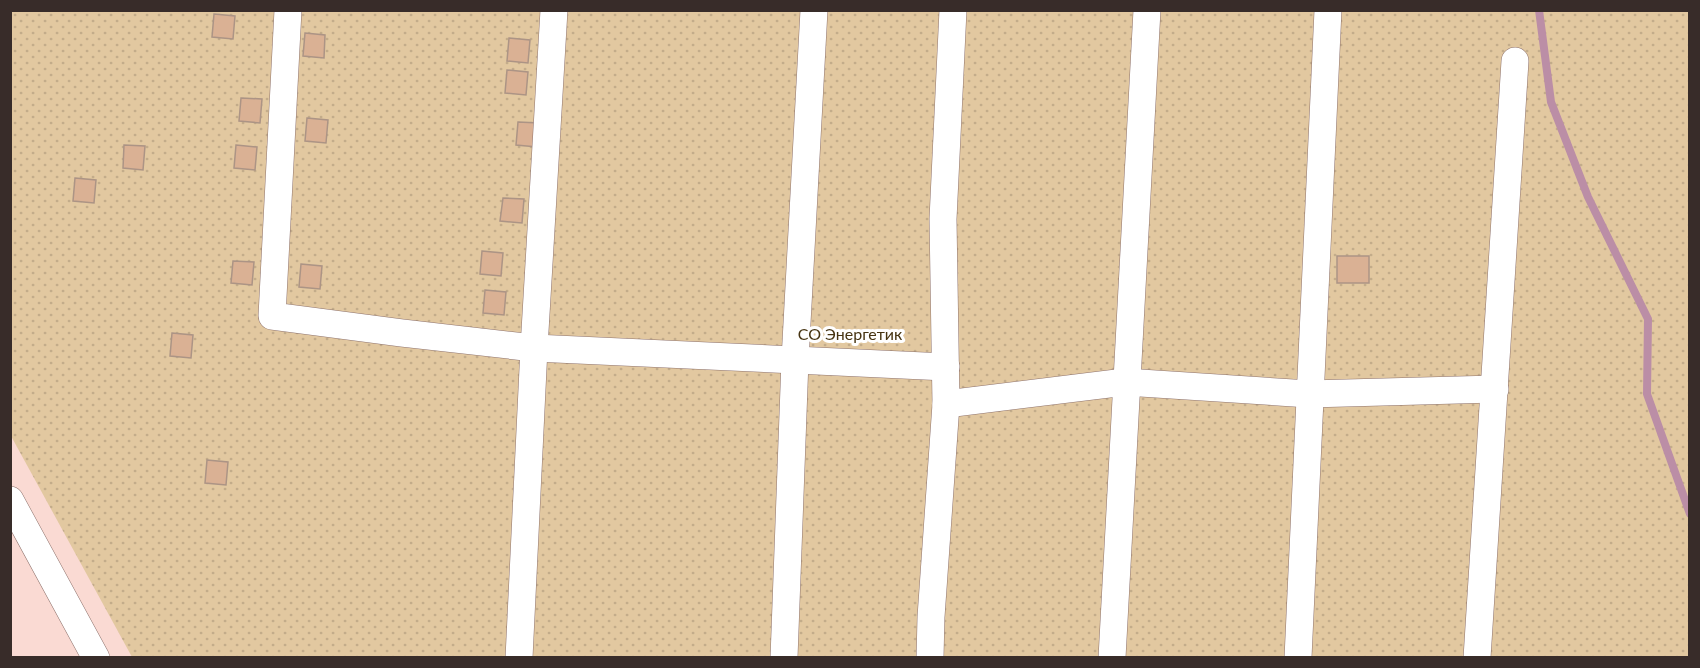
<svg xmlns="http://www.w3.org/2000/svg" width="1700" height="668" font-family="Lato,sans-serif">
<defs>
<pattern id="park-dots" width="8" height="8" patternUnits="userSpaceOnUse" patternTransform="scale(1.5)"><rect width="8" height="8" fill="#e2c8a0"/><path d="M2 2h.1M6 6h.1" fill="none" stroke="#c3ac8a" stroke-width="1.8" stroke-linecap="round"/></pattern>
</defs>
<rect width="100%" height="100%" fill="#fadad3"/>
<!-- park -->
<polygon fill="url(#park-dots)" points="10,11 1689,11 1689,657 132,657 11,436"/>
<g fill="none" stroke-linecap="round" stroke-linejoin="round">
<!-- stream -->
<polyline stroke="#bb8ea6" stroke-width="8" points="1539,10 1551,102 1588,197 1648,319 1647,394 1690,514"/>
</g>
<!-- building -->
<g fill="#dab194" stroke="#ac9485" stroke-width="1.5">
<polygon points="214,14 235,16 233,39 212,37"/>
<polygon points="305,33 325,35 324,58 303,56"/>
<polygon points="509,38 530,40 528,63 507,61"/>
<polygon points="507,70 528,72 526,95 505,93"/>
<polygon points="241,98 262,99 260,123 239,121"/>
<polygon points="307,118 328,120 326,143 305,141"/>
<polygon points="518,122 539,123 537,147 516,145"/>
<polygon points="124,145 145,146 143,170 123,168"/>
<polygon points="236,145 257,147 255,170 234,168"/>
<polygon points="75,178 96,180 94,203 73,201"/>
<polygon points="503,198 524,199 522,223 500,221"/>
<polygon points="482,251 503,253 501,276 480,274"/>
<rect x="1337" y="256" width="32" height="27"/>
<polygon points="233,261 254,262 252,285 231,283"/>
<polygon points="301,264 322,266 320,289 299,287"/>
<polygon points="485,290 506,292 504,315 483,313"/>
<polygon points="172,333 193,335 191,358 170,356"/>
<polygon points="207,460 228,462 226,485 205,483"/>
</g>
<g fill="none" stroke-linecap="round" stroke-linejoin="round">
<!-- minor casing -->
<g stroke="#8f736d" stroke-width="28">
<g id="minor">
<polyline points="288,10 272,316 402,333 534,348 946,367"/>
<polyline points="946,404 1125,382 1309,394 1495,389"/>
<polyline points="10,500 96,658"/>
<polyline points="519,658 534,348 554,10"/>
<polyline points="784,658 795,360 814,10"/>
<polyline points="930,658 931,617 946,404 943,219 953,10"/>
<polyline points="1112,658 1147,10"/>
<polyline points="1298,658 1328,10"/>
<polyline points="1477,658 1515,61"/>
</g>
</g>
<!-- minor -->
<use href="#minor" stroke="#fff" stroke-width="27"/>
</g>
<g text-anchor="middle" stroke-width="6" stroke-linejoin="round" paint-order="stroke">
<!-- park labels -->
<g font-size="16" fill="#463412" stroke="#fff">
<text x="850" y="340">СО Энергетик</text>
</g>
</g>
<!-- border -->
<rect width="1700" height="668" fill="none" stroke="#382c29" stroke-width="24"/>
</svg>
